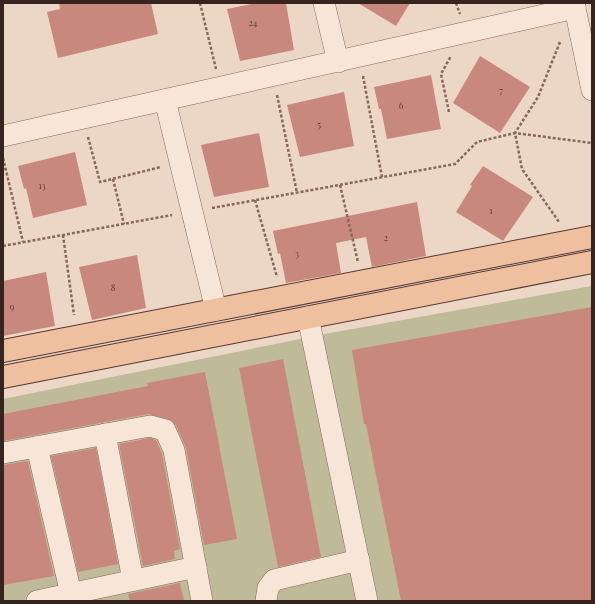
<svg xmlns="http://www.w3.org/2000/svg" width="595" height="604" font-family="'Playfair Display',serif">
<rect width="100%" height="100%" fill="#ecd6c5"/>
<!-- cemetery -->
<polygon fill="#bfba98" points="592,286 592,601 3,601 3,399 330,333"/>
<!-- building -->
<g fill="#c9887d">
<polygon points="59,3 151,3 158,34 58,58 47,12 60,9"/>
<polygon points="256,3 286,3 294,50 240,61 227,9"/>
<polygon points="358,3 410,3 396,26"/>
<polygon points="480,56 530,87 500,133 453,103"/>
<polygon points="431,75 441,129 387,139 381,109 379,109 374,87"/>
<polygon points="344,92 354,146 300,157 287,105"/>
<polygon points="259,133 269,187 214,197 201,145"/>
<polygon points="75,152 87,205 33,218 26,188 24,189 18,166"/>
<polygon points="483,166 533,197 503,241 456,212 472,186 470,185"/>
<polygon points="417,202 426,256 372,267 366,237 336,243 341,273 286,283 280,253 278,254 273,231"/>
<polygon points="137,255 146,308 92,320 79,267"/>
<polygon points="46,272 55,326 3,336 3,281"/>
<polygon points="592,307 592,601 401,601 366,424 364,424 352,350"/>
<polygon points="283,359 321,557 278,567 239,368"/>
<polygon points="205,372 237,539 204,545 186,448 176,425 168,419 148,414 3,441 3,414 148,386 147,383"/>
<polygon points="150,438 156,440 162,454 180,549 174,551 175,559 143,566 119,444"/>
<polygon points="96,448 118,564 78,572 51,456"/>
<polygon points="28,461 54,576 3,585 3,465"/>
<polygon points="180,583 184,601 130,601 128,594"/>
</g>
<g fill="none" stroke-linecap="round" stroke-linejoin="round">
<!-- minor casing -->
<g stroke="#87675c" stroke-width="22">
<g id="minor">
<polyline points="324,3 338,62"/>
<polyline points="574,3 592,90"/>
<polyline points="165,100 216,310"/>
<polyline points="3,136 575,8"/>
<polyline points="308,317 367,601"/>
<polyline points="105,434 133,580"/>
<polyline points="37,447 71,594"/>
<polyline points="3,453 150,426 165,430 174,450 202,601"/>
<polyline points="37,601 196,567"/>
<polyline points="266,601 268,588 274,580 359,560"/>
</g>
</g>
<!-- major casing -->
<g stroke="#553730" stroke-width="24">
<g id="major">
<polyline points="3,351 592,237"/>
<polyline points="3,377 592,262"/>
</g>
</g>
<!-- path -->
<g stroke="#87675c" stroke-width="2.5" stroke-dasharray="3 2" stroke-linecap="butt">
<polyline points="200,3 216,69"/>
<polyline points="456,3 460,14"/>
<polyline points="560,42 538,97 515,133 592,143"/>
<polyline points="363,76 382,177"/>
<polyline points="277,95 297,193"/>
<polyline points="449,112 441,74 451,56"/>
<polyline points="88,137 100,182 161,167"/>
<polyline points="3,158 23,242"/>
<polyline points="113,179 124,224"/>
<polyline points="340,185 358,262"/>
<polyline points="255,200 277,277"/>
<polyline points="212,208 455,164 477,142 515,133 522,169 559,222"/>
<polyline points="63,235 74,315"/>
<polyline points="3,246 172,215"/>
</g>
<!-- minor -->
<use href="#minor" stroke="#f7e6d8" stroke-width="21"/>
<!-- major -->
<use href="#major" stroke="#eec09f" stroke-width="22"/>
</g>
<g text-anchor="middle" stroke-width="3" stroke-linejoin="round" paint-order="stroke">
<!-- number labels -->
<g font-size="9" fill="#5c3d36">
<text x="253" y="26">24</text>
<text x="501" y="94">7</text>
<text x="401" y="109">6</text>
<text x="319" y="128">5</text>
<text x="42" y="189">13</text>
<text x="491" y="214">1</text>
<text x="386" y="241">2</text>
<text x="297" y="257">3</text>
<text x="113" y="291">8</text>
<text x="12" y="310">9</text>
</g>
</g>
<!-- border -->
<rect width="595" height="604" fill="none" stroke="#37241f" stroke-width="8"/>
</svg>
